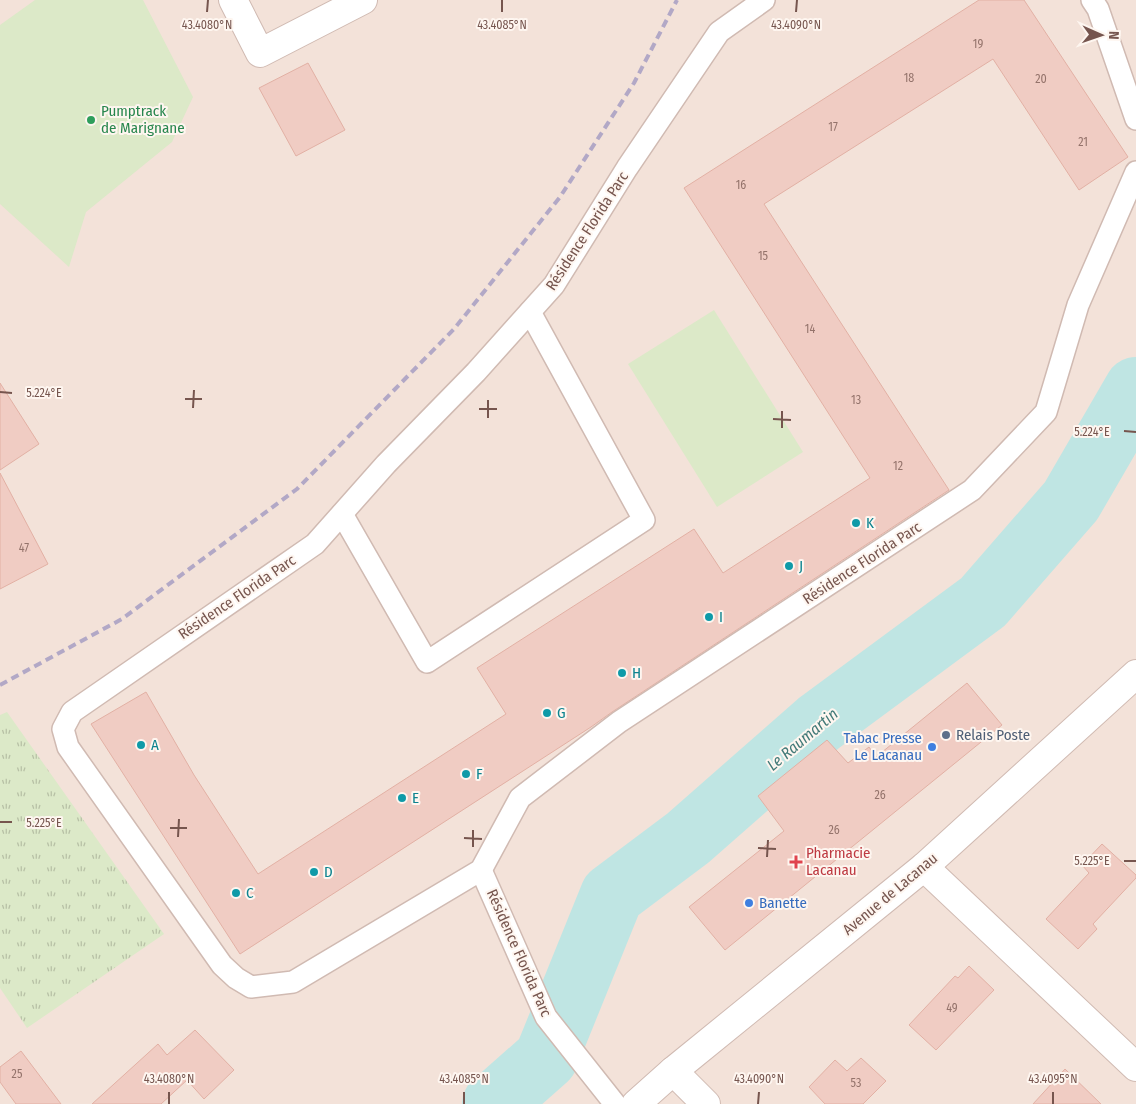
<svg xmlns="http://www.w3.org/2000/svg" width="1136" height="1104" font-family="'Fira Sans Condensed',sans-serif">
<defs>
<pattern id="park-tufts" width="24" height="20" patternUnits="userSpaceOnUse" patternTransform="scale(1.25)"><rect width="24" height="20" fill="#dce9c8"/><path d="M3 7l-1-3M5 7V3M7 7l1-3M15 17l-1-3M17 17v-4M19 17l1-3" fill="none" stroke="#b7c0a5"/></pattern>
</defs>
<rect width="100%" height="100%" fill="#fcf1ea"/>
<!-- residential -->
<rect fill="#f3e2d9" x="0" y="0" width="1136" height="1104"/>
<!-- green -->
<g fill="#dce9c8">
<polygon points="35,0 143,0 193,97 172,142 86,212 69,267 0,204 0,25"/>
<polygon points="714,310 803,452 717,507 628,364"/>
</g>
<!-- park -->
<polygon fill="url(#park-tufts)" points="7,712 164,934 27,1028 0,988 0,715"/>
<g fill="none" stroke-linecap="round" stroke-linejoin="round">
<!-- river -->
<polyline stroke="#bfe5e3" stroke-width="64" points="494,1104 546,1058 612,895 688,838 819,723 983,602 1071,501 1136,389"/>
</g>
<!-- building -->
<g fill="#f0ccc3" stroke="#e2b0a4">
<polygon points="979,0 1024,0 1128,157 1079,190 993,59 764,204 949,490 612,712 591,727 240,954 91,724 146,692 194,775 258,874 506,714 477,668 694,529 723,573 870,478 684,188"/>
<polygon points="308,63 345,130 296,156 259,88"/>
<polygon points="0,383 39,444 0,470"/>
<polygon points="0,473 48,564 0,589"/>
<polygon points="967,683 1002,725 725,950 689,907 784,831 758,796 827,740 848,763 869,747 876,757"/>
<polygon points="1102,844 1136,875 1136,878 1093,924 1097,929 1078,949 1046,919 1089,873 1082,865"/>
<polygon points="969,966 994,990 936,1050 909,1025 955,976 958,978"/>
<polygon points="195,1030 234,1070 204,1099 187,1080 161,1104 92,1104 158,1044 167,1055"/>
<polygon points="21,1051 61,1104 16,1104 0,1082 0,1067"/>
<polygon points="861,1058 886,1081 863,1104 825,1104 809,1087 835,1060 847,1071"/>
<polygon points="1065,1069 1101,1104 1033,1104"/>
</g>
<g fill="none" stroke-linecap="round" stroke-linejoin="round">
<!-- service casing -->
<g stroke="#d0bab2" stroke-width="24">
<g id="service">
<polyline points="764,0 719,32 627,168 554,285 476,372 386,464 315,544 72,712 63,729 68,747 222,965 236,978 251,987 293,982 481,870 520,798 619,722 972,490 1046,412 1078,305 1136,172"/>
<polyline points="1092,0 1098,9 1136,119"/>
<polyline points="342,514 427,662 644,520 530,312"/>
<polyline points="481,870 546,1017 615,1104"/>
</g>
</g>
<!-- minor casing -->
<g stroke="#d0bab2" stroke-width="30">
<g id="minor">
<polyline points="233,0 260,53 363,0"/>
<polyline points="924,867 1136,1067"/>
<polyline points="673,1071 706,1104"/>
</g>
</g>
<!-- tertiary casing -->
<g stroke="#d0bab2" stroke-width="30">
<polyline id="tertiary" points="636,1104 673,1071 924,867 1136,674"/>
</g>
<!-- service -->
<use href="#service" stroke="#fff" stroke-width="21"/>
<!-- minor -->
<use href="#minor" stroke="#fff" stroke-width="28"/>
<!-- tertiary -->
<use href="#tertiary" stroke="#fff" stroke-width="28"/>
<!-- rail -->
<polyline stroke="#b2a8c6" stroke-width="4" stroke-dasharray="8 5" stroke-linecap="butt" points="0,685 122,619 297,489 454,329 560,197 634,83 677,0"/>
</g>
<!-- ticks -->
<path fill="none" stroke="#76554e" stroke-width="2" d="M 207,12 L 208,0M 502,12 L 502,0M 796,12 L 797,0M 0,392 L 12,393M 185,399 L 202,399M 193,408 L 194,390M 479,409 L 497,409M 488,418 L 488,400M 773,419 L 791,420M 782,428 L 782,411M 1124,431 L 1136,432M 0,822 L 12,822M 170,828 L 187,828M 178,837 L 179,819M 464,838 L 482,839M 473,847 L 473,830M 758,848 L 776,849M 767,857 L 768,840M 1124,861 L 1136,861M 169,1104 L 169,1092M 464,1104 L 464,1092M 758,1104 L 759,1092M 1053,1104 L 1053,1092"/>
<!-- markers -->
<circle fill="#2e9e5b" stroke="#fef6f0" stroke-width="2" cx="91" cy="120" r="5"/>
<g fill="#0f9aa8" stroke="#fef6f0" stroke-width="2">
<circle cx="856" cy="523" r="5"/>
<circle cx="789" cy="566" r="5"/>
<circle cx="709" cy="617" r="5"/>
<circle cx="622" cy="673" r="5"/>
<circle cx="547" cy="713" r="5"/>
<circle cx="141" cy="745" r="5"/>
<circle cx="466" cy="774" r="5"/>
<circle cx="402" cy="798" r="5"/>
<circle cx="314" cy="872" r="5"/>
<circle cx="236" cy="893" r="5"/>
</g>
<circle fill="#5c6f8a" stroke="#fef6f0" stroke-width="2" cx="946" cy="735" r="5"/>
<g fill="#3f7fe0" stroke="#fef6f0" stroke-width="2">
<circle cx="932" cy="747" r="5"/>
<circle cx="749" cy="903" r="5"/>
</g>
<path fill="#e0444e" stroke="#fef6f0" stroke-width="2" d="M793.5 854.5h5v5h5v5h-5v5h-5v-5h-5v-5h5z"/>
<g text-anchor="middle" stroke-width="4" stroke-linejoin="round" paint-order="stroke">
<!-- number labels -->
<g font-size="12" fill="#94736b">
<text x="978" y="48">19</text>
<text x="909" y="82">18</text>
<text x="1041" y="83">20</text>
<text x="833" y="131">17</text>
<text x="1083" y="146">21</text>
<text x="741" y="189">16</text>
<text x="763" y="260">15</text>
<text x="810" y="333">14</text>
<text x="856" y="404">13</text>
<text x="898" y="470">12</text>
<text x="24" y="552">47</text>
<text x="880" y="799">26</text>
<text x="834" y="834">26</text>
<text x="952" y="1012">49</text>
<text x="17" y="1078">25</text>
<text x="856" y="1087">53</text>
</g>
<!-- leisure labels -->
<g font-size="15" fill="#27864d" stroke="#fef6f0" text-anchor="start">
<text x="101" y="116">Pumptrack<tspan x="101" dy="17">de Marignane</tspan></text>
</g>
<!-- street labels -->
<g font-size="15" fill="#76554e" stroke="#fef6f0">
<text transform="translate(587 231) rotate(-57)" y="5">Résidence Florida Parc</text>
<text transform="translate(862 563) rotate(-33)" y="5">Résidence Florida Parc</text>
<text transform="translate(237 597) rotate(-34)" y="5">Résidence Florida Parc</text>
<text transform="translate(890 894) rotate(-40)" y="5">Avenue de Lacanau</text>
<text transform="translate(519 953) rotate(66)" y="5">Résidence Florida Parc</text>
</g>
<!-- culture labels -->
<g font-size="15" fill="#0d838f" stroke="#fef6f0" text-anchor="start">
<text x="866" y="528">K</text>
<text x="799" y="571">J</text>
<text x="719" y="622">I</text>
<text x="632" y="678">H</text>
<text x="557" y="718">G</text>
<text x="151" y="750">A</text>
<text x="476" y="779">F</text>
<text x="412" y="803">E</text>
<text x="324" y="877">D</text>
<text x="246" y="898">C</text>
</g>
<!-- service labels -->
<g font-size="15" fill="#4e5e75" stroke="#fef6f0" text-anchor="start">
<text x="956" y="740">Relais Poste</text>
</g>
<!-- shop labels -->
<g font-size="15" fill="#366cbe" stroke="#fef6f0" text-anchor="end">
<text x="922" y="743">Tabac Presse<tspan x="922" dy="17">Le Lacanau</tspan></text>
<text x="759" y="908" text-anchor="start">Banette</text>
</g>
<!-- health labels -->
<g font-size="15" fill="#be3a42" stroke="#fef6f0" text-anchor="start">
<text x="806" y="858">Pharmacie<tspan x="806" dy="17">Lacanau</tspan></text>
</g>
<!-- water labels -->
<g font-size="16" font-style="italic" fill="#427a78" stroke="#fef6f0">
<text transform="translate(802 739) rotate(-40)" y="6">Le Raumartin</text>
</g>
</g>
<g font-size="12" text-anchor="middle" fill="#76554e" stroke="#fef6f0" stroke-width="4" stroke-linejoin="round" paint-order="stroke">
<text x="207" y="29">43.4080°N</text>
<text x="502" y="29">43.4085°N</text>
<text x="796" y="29">43.4090°N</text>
<text x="44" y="397">5.224°E</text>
<text x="1092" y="436">5.224°E</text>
<text x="44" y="827">5.225°E</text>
<text x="1092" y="865">5.225°E</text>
<text x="169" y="1083">43.4080°N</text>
<text x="464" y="1083">43.4085°N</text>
<text x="759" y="1083">43.4090°N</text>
<text x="1053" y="1083">43.4095°N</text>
</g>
<!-- north arrow -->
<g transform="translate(1101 35) rotate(92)" stroke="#fef6f0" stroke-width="4" paint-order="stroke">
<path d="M0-4L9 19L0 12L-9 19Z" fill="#76554e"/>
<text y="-8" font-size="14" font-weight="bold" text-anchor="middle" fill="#76554e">N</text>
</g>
</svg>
